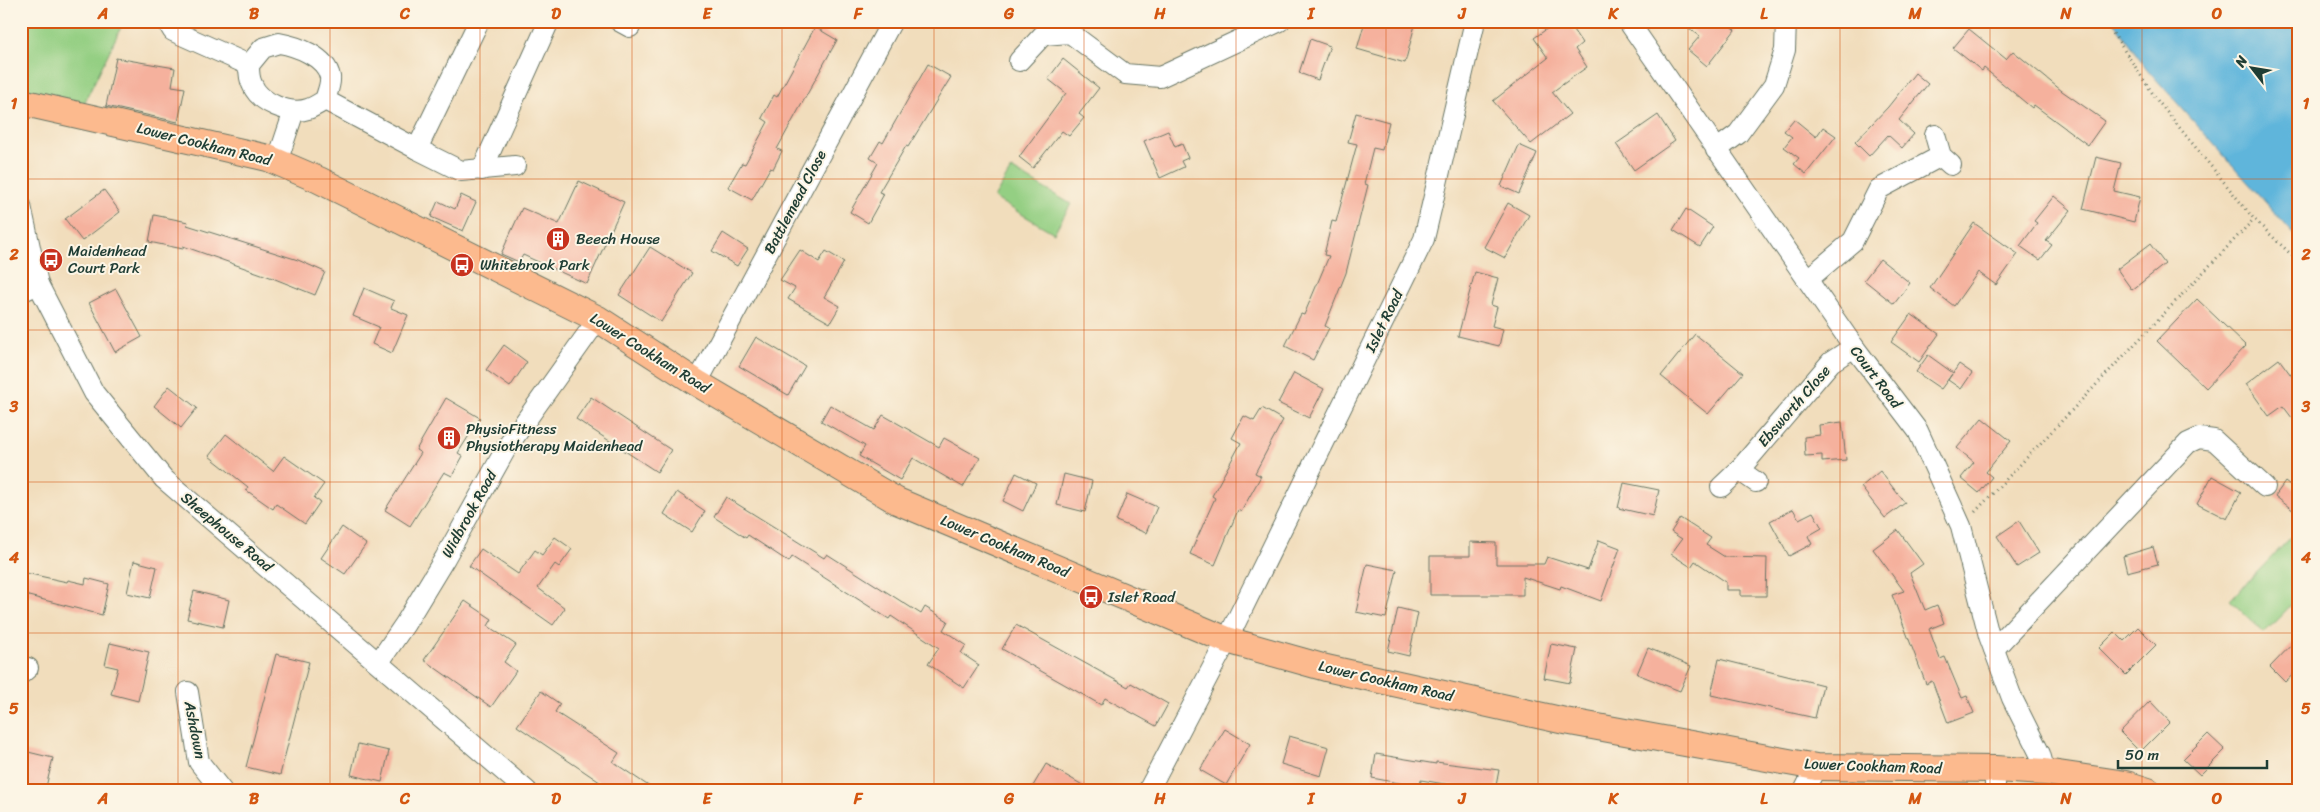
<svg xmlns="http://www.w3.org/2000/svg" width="2320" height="812" font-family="Sriracha,sans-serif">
<rect width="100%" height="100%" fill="#fcf5e5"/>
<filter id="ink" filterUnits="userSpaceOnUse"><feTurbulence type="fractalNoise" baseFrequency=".02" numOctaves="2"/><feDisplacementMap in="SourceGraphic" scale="10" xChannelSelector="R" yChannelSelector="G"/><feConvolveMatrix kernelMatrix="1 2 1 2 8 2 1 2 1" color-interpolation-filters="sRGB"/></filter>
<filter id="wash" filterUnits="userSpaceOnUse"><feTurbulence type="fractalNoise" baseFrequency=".0096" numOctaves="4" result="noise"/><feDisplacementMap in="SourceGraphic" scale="20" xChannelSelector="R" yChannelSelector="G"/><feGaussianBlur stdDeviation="1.12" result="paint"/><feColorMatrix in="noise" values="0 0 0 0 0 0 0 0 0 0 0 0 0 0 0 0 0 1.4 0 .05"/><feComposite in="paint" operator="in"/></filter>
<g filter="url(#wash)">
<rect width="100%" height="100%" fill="#f1ddbc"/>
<!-- green -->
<g fill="#94cf83" stroke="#5a865c">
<polygon points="21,21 124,21 77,118 21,105"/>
<polygon points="1011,169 1071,204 1054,233 994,198"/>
<polygon points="2299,529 2299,597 2264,633 2230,600"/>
</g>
<!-- water -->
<polygon fill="#5eb5db" stroke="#3e7988" points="2113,21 2299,21 2299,240 2147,69"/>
<g id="blocks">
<!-- building -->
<g fill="#f5b19d">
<polygon points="1365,21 1416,21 1405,63 1357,49"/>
<polygon points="1558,21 1567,21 1582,43 1575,49 1587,67 1552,92 1570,114 1531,144 1493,101 1548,58 1534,38"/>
<polygon points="1679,21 1725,21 1735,30 1707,66 1688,50 1700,36"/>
<polygon points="815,27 837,40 777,149 782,151 773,169 770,168 752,200 728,187 742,163 745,164 768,122 762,118 774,95 777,97"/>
<polygon points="1969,29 2006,59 2013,51 2062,91 2105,121 2088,145 2034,105 2032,108 1984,68 1982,71 1953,48"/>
<polygon points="1310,39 1330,46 1318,80 1299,73"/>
<polygon points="116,58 175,68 172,86 185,88 178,122 106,106"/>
<polygon points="1063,59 1099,88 1079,114 1084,118 1069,136 1062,131 1033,168 1019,157 1066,93 1048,79"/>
<polygon points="928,64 951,77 908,147 906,146 879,192 884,194 868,223 850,212 878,163 870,158 880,141 883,143"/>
<polygon points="1915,73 1928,84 1899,120 1914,134 1902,148 1888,135 1869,156 1855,142 1888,107"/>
<polygon points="1356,113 1389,122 1382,150 1373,148 1364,184 1368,185 1346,273 1325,326 1329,328 1313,360 1285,346 1301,314 1304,315 1329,256 1324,255 1332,221 1336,222 1357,144 1348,142"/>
<polygon points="1658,115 1675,141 1634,170 1616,144"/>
<polygon points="1794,119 1816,137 1823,127 1836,136 1806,174 1794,164 1799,158 1784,147 1792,137 1784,131"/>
<polygon points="1168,131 1175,147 1182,144 1188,158 1181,161 1184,167 1160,178 1144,141"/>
<polygon points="1519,145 1537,153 1519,194 1501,186"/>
<polygon points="2096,157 2121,163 2114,191 2140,197 2134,222 2083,209"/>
<polygon points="579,181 624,202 587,284 523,255 519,262 501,254 522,208 559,224"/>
<polygon points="104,190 120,212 82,241 65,219"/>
<polygon points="461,195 476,202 463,231 431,217 438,201 455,209"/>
<polygon points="2054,196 2071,210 2046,241 2052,245 2040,260 2020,246 2037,223 2034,221"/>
<polygon points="1508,203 1529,215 1505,258 1484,247"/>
<polygon points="1686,209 1713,227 1700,247 1673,230"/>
<polygon points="154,215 188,222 187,225 298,260 325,272 315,295 270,277 183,246 183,249 149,242"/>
<polygon points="1974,223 2018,254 1996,285 1978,272 1954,306 1930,288"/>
<polygon points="723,233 748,249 737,266 712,251"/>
<polygon points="2150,244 2165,264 2132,290 2117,269"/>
<polygon points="650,247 692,273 661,322 619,295"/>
<polygon points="800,250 819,262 826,251 844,262 824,297 840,306 830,323 788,299 795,288 780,280"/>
<polygon points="1880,259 1910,283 1894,304 1864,280"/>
<polygon points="1475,272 1498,278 1491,305 1497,307 1492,326 1503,329 1499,346 1458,336"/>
<polygon points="364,288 394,301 391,308 408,315 392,353 372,344 379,327 353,316"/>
<polygon points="116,289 142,337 115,352 89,303"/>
<polygon points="2197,299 2246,346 2206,388 2157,341"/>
<polygon points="1911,314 1939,334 1919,362 1891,342"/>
<polygon points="1695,334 1743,373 1708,414 1661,376"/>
<polygon points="756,337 805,366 788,395 739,366"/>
<polygon points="504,345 527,362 510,387 486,370"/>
<polygon points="1928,355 1953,373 1959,364 1972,373 1961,389 1948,380 1952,374 1941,389 1916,372"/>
<polygon points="2279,359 2299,386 2299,427 2283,406 2269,416 2246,384"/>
<polygon points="1294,373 1324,389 1309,418 1278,403"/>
<polygon points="169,386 197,408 181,428 154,406"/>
<polygon points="591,397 671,450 657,472 576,419"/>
<polygon points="446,398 480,418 458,453 463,456 452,476 444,472 410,526 385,510 421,453 416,450"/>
<polygon points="830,405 874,430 883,415 939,447 944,438 980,458 963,487 913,458 900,480 859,456 865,446 821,421"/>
<polygon points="1262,408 1283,420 1255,473 1261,476 1241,512 1238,510 1215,565 1190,554 1215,498 1212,496 1241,443 1232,438 1244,416 1254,421"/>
<polygon points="1982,418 2011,441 1986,472 1992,477 1979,493 1961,478 1974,462 1957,448"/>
<polygon points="1842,422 1846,460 1822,462 1822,455 1805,456 1804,437 1820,435 1819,425"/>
<polygon points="226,434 273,471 284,456 324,484 314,498 320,502 305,524 276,504 273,509 246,490 248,487 209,456"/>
<polygon points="1880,471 1905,503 1885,518 1861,487"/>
<polygon points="1016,473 1036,483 1023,511 1003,501"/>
<polygon points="1064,474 1092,481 1085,512 1057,505"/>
<polygon points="2212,476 2241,492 2227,519 2197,504"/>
<polygon points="2285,482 2299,493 2299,515 2275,496"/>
<polygon points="1624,483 1659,490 1653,516 1618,508"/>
<polygon points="677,492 705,511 692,532 664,514"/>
<polygon points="1127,494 1157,507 1146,533 1116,521"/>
<polygon points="726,497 824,558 827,554 921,614 925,607 948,621 943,630 966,645 961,653 979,665 964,688 928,664 939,648 891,616 889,619 792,557 789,562 748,535 746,538 714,517"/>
<polygon points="1793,509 1799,519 1813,512 1822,528 1808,536 1812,544 1789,556 1770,521"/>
<polygon points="1680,518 1711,538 1706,545 1725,557 1767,558 1766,596 1741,596 1741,590 1726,590 1726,582 1695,561 1691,567 1671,554 1682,539 1671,532"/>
<polygon points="2019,521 2039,553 2017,567 1997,536"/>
<polygon points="342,527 366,544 345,574 321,558"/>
<polygon points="1898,530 1923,564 1910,573 1925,610 1937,605 1944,623 1929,629 1940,659 1945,657 1962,698 1967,696 1974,713 1948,723 1932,681 1926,684 1892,595 1904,591 1873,549"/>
<polygon points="555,537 572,549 559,567 555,564 538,588 565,608 553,625 469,566 481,549 518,574 535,550 542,555"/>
<polygon points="1599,540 1620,548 1601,601 1561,586 1560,589 1523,577 1523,595 1430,595 1430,556 1470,556 1470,542 1496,543 1496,564 1544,564 1547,557 1588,570"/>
<polygon points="2153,547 2158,564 2127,572 2123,556"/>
<polygon points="134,561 157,567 150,598 127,593"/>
<polygon points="1367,564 1397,570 1386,618 1356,612"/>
<polygon points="21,572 67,582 68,580 85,584 86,578 109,584 102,615 21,594"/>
<polygon points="194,591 229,600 223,627 187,619"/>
<polygon points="465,601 492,619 488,626 516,645 504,662 516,671 491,707 424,660"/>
<polygon points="1398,608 1418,613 1409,656 1388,651"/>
<polygon points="1016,625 1128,687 1131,683 1168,704 1156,726 1105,698 1101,705 1002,649"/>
<polygon points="2138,627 2156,645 2126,675 2099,648 2115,632 2124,641"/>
<polygon points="2299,637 2299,669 2285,682 2270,667"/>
<polygon points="110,643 149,652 138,701 111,694 118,668 105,665"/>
<polygon points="1551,644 1577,649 1570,683 1544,678"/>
<polygon points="1648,648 1691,666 1680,691 1637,674"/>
<polygon points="276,654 309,662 280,775 246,767"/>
<polygon points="1719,659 1823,685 1815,718 1711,695"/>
<polygon points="541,691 560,704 555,712 619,753 613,762 656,791 613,791 517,726"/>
<polygon points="2150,701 2170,722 2140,752 2120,732"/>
<polygon points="1225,729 1250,744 1226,785 1200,770"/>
<polygon points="2208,734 2225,750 2200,775 2183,759"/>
<polygon points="1289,736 1329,747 1321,776 1281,764"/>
<polygon points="358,744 389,751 382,782 351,775"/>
<polygon points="24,751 53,758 45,791 21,788 21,763"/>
<polygon points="1376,754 1436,764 1436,762 1499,770 1495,791 1462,791 1462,787 1421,780 1420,787 1372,778"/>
<polygon points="1046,764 1093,791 1030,791"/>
</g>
</g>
</g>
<g filter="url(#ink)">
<use href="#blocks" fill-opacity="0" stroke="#687564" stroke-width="1"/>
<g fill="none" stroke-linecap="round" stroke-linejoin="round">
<!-- minor casing -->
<g stroke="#687564" stroke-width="22">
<g id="minor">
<polyline points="167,21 173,31 249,65"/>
<polyline points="619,21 630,27"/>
<polyline points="1628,21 1854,347 1918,431 1961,526 1989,636 2012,698 2040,754 2045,772"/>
<path d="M 279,43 C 296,46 326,56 330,77 C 331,84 327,93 325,100 C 320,103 314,107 308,109 C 290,115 259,103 252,84 C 249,78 249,71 249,65 L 263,48 Z"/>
<polyline points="1019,61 1043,35 1070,33 1125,74 1160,77 1280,21"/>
<polyline points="325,100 417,149 479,21"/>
<polyline points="1935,135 1941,156 1951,165"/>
<polyline points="417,149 461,171 515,166"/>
<polyline points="1716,150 1738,134 1774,85 1785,50 1786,21"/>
<polyline points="277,162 294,111"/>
<polyline points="482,170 549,21"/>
<polyline points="21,206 38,284 94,393 164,479 527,791"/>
<polyline points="1807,280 1853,241 1879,189 1941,156"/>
<polyline points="21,292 38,284"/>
<polyline points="697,383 892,21"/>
<polyline points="1739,470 1756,482"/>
<polyline points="1721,487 1739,470 1831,362 1854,347"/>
<polyline points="1994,649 2188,443 2199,438 2214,440 2265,487"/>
<polyline points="379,662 405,624 445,558 507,447 598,319"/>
<polyline points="21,674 28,668"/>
<polyline points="188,692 199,762 222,791"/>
<polyline points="1148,791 1227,640 1424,239 1475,21"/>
<polyline points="1804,791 1816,767"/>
<polyline points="1995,791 1995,769"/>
</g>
</g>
<!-- major casing -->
<g stroke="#687564" stroke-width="28">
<polyline id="major" points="21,102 268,158 319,180 598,319 697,383 897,501 1227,640 1326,668 1565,721 1816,767 1995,769 2045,772 2126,784 2148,791"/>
</g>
<!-- path -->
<g stroke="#687564" stroke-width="3" stroke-dasharray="1 4" stroke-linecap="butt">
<polyline points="2105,21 2157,100 2254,219 2299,262"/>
<polyline points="1975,512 2254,219"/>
</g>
<!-- minor -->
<use href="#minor" stroke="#fff" stroke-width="20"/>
<!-- major -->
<use href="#major" stroke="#fcba8e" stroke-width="26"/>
</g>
</g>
<!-- grid -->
<path fill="none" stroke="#d45610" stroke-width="1" stroke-opacity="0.55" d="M 178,21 L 178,791M 330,21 L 330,791M 480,21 L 480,791M 632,21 L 632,791M 782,21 L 782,791M 934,21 L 934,791M 1084,21 L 1084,791M 1236,21 L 1236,791M 1386,21 L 1386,791M 1538,21 L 1538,791M 1688,21 L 1688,791M 1840,21 L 1840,791M 1990,21 L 1990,791M 2142,21 L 2142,791M 21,179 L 2299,179M 21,330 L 2299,330M 21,482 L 2299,482M 21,633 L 2299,633"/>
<!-- icons -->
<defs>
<g id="building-disc" transform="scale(1.25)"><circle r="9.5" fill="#c8321e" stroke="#fcf5e5"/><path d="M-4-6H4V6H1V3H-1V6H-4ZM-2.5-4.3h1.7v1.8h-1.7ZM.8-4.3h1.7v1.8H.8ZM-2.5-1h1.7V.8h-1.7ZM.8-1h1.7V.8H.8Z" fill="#fff"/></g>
<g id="bus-disc" transform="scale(1.25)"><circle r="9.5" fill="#c8321e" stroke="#fcf5e5"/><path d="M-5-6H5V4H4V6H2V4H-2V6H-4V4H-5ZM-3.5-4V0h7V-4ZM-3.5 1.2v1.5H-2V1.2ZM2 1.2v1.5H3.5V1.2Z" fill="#fff"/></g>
</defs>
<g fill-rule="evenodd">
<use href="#building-disc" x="558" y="239"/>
<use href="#bus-disc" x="51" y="260"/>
<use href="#bus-disc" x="462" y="265"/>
<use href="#building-disc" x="449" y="438"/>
<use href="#bus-disc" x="1091" y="597"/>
</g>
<g text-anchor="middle" stroke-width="4" stroke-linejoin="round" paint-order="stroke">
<!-- street labels -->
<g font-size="15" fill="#1f3d34" stroke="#fcf5e5">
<text transform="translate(204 144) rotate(14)" y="5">Lower Cookham Road</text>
<text transform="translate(795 202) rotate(-62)" y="5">Battlemead Close</text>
<text transform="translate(1384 321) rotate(-64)" y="5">Islet Road</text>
<text transform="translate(650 353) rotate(32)" y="5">Lower Cookham Road</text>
<text transform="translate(1876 377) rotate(53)" y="5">Court Road</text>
<text transform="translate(1794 406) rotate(-49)" y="5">Ebsworth Close</text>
<text transform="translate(469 514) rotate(-61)" y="5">Widbrook Road</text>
<text transform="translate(227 532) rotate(40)" y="5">Sheephouse Road</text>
<text transform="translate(1005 546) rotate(23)" y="5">Lower Cookham Road</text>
<text transform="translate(1386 681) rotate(13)" y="5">Lower Cookham Road</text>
<text transform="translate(195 730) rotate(79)" y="5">Ashdown</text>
<text transform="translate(1873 766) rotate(2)" y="5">Lower Cookham Road</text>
</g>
<!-- poi labels -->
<g font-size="15" fill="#1f3d34" stroke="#fcf5e5" text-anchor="start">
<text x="576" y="244">Beech House</text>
<text x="68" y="256">Maidenhead<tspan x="68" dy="17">Court Park</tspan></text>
<text x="480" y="270">Whitebrook Park</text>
<text x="466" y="434">PhysioFitness<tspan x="466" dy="17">Physiotherapy Maidenhead</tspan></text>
<text x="1108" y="602">Islet Road</text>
</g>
</g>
<!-- margin -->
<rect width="2320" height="812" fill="none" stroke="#fcf5e5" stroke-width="55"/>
<!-- north arrow -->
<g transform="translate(2252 68) rotate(301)" stroke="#fcf5e5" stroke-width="4" paint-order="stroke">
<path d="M0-4L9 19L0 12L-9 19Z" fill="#1f3d34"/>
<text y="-8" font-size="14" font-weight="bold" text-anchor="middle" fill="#1f3d34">N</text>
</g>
<!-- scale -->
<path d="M2118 760v8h149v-8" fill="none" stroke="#1f3d34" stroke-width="2.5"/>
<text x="2125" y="760" font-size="15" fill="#1f3d34" stroke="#fcf5e5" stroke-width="4" paint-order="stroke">50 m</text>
<rect x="28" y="28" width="2264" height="756" fill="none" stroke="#d45610" stroke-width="2"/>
<g font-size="16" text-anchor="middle" font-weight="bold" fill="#d45610">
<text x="103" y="19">A</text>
<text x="254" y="19">B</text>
<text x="405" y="19">C</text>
<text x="556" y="19">D</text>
<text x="707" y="19">E</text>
<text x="858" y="19">F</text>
<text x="1009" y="19">G</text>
<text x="1160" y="19">H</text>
<text x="1311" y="19">I</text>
<text x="1462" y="19">J</text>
<text x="1613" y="19">K</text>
<text x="1764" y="19">L</text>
<text x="1915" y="19">M</text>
<text x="2066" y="19">N</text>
<text x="2217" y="19">O</text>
<text x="14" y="109">1</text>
<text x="2306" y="109">1</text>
<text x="14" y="260">2</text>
<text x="2306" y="260">2</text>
<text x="14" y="412">3</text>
<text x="2306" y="412">3</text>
<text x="14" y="563">4</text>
<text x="2306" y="563">4</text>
<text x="14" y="714">5</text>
<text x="2306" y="714">5</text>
<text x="103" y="804">A</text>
<text x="254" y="804">B</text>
<text x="405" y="804">C</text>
<text x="556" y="804">D</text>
<text x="707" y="804">E</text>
<text x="858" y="804">F</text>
<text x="1009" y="804">G</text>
<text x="1160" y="804">H</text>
<text x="1311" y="804">I</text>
<text x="1462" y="804">J</text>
<text x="1613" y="804">K</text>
<text x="1764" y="804">L</text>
<text x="1915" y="804">M</text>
<text x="2066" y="804">N</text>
<text x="2217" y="804">O</text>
</g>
</svg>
